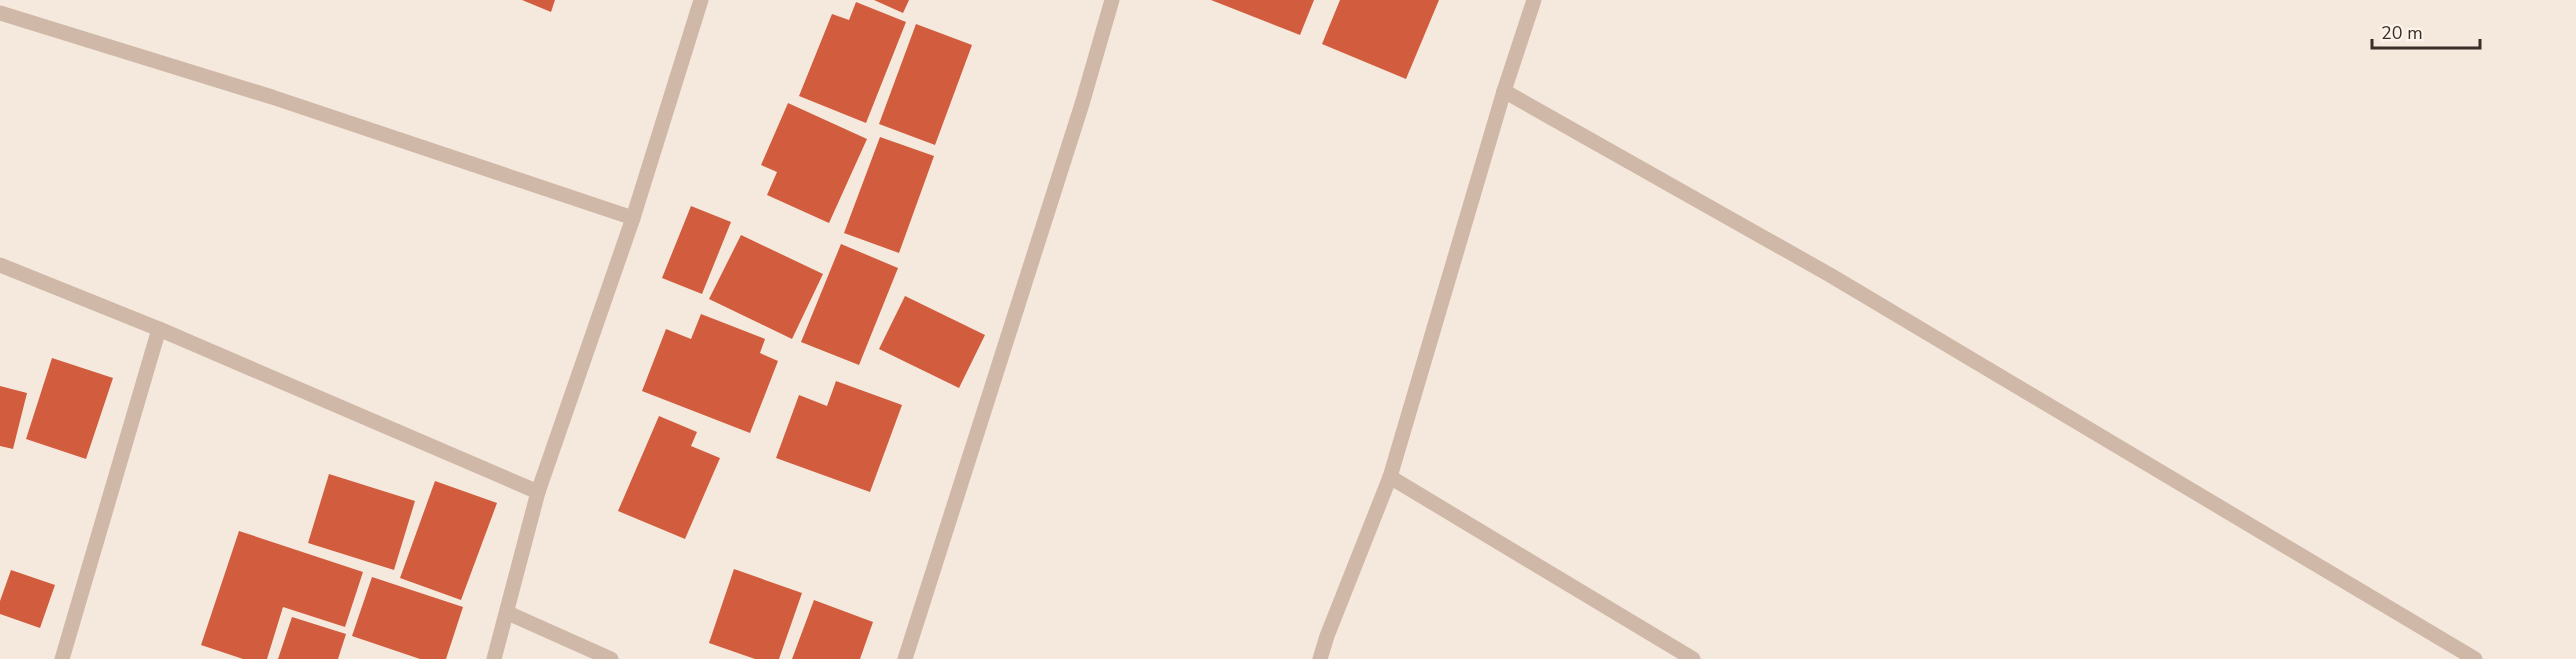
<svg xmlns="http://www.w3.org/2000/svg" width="2576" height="659" font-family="'Nunito Sans',sans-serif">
<rect width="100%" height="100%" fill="#f5e9dd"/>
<!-- building -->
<g fill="#d25d3e">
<polygon points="522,0 555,0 551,12"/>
<polygon points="874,0 909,0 903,13"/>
<polygon points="1211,0 1314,0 1300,35"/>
<polygon points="1340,0 1439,0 1406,79 1322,44"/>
<polygon points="856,2 906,22 866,123 799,96 832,14 849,20"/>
<polygon points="916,24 972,45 935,145 879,124"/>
<polygon points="788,103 867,139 829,223 767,195 777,172 761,165"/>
<polygon points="880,137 934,156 899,253 844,233"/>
<polygon points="691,206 731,222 702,294 662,278"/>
<polygon points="741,235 823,274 792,339 709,299"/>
<polygon points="841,244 898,268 859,365 801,342"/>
<polygon points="905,296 985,335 959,388 879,349"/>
<polygon points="701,314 765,339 760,353 778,361 750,433 642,391 666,329 691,339"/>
<polygon points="52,358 113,378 86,459 26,439"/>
<polygon points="836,381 902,405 870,492 776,458 799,395 827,406"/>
<polygon points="0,386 27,393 13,449 0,446"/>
<polygon points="659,416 697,432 691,446 720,458 685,539 618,511"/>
<polygon points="329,474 415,501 394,570 308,543"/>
<polygon points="435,481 497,503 461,600 400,578"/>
<polygon points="239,531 363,572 345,627 283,607 267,659 243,659 201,645"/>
<polygon points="734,569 802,593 779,659 755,659 709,643"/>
<polygon points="11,570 55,585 40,628 0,614 0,601"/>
<polygon points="372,577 463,607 446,659 420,659 352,636"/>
<polygon points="814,600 873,622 860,659 792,659"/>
<polygon points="292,617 346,634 338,659 278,659"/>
</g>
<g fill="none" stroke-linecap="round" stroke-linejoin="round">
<!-- street -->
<g stroke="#cfb8a7" stroke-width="15">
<polyline points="0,13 272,97 633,218"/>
<polyline points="1504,91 1830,275 2475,659"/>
<polyline points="0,265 159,329 538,492"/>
<polyline points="1390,477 1693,659"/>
<polyline points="508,613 611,659"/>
<polyline points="62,659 159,329"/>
<polyline points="494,659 538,492 633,218 701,0"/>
<polyline points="905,659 1082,104 1112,0"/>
<polyline points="1320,659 1327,636 1390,477 1504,91 1534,0"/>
</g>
</g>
<!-- scale -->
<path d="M2372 39v9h108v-9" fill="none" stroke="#3a2e28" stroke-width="3"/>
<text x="2381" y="39" font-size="18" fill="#3a2e28" stroke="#fcf3ea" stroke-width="4.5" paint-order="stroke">20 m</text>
</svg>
